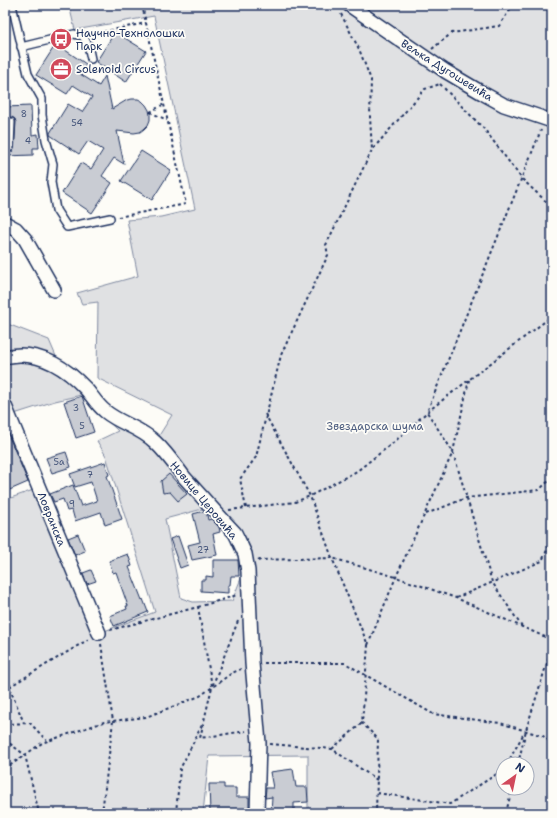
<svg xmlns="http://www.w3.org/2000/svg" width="557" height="818" font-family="'Shantell Sans',sans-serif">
<rect width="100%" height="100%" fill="#fdfcf7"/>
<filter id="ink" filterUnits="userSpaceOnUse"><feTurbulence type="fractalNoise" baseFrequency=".025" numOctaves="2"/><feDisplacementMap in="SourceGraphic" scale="8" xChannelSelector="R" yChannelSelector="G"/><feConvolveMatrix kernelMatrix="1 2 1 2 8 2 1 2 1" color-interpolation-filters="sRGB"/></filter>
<g filter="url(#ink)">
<!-- green -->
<path fill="#e0e1e3" stroke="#7e88a0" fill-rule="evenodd" d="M 69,5 L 552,5 L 552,813 L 308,813 L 308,755 L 209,756 L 203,813 L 5,813 L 5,500 L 39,488 L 5,406 L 5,323 L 49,340 L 61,368 L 104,411 L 155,442 L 172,415 L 97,378 L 98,302 L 82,304 L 77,293 L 138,276 L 127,220 L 161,217 L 195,209 L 154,16 L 75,30 ZM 81,395 L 118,431 L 97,441 L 106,456 L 155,612 L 99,633 L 11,415 L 55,401 ZM 210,507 L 247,563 L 232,601 L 193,602 L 181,598 L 165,519 ZM 503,764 L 527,764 L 527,788 L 503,788 Z"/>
<!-- building -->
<g fill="#c9ccd3" stroke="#1b2f5e">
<polygon points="115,32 146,51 126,82 96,62"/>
<polygon points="56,44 86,64 80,74 99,86 105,76 112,109 127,100 132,99 138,99 142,101 146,105 149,110 150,115 150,120 148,125 144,129 140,132 134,133 117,131 124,164 114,158 102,176 112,183 92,213 62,193 81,163 91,169 103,150 88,141 79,154 50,135 50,133 68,104 82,112 92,97 73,85 67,94 36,75"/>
<polygon points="31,106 32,135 38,134 39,148 33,148 33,155 5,156 5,152 12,152 14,149 16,122 15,119 12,117 9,117 7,120 5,142 5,107"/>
<polygon points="141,151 171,170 152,200 121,181"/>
<polygon points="82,396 94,432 76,438 64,402"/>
<polygon points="5,427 28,482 5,492"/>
<polygon points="66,452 71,467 52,473 46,458"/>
<polygon points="105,462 109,475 107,476 122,519 105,525 101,512 75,521 72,510 67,511 63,499 54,502 50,494 73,485 81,506 97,501 91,482 75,487 70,474"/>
<polygon points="169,474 187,494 178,501 170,492 163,493 161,481"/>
<polygon points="204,511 207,515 208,520 211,519 219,527 220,532 213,534 217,555 192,560 188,545 200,542 193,514"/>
<polygon points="78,534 85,551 75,555 68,538"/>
<polygon points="178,536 188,565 180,568 170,539"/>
<polygon points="128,554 132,566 129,567 142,600 143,599 148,612 114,626 110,616 127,609 126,606 128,606 116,572 113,573 109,561"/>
<polygon points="213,560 238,560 239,576 231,576 230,585 228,585 228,593 201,591 201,580 206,580 206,576 213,577"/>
<polygon points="91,570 96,581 87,584 83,573"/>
<polygon points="293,769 296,787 307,787 308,802 294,803 294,813 271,813 272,797 265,798 266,788 273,788 270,772"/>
<polygon points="209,784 224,784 224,788 236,788 236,797 249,797 249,813 211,813 211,812 210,812"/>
</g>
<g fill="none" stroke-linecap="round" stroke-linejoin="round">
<!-- service casing -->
<g stroke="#1b2f5e" stroke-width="10">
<g id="service">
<polyline points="12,5 28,74 42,99 42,115 46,140 53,164 51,182 56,210 67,227 110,218"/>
<polyline points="21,47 74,34 83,36 88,45 91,59"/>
<polyline points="5,147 10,147 11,122"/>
</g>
</g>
<!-- minor casing -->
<g stroke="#1b2f5e" stroke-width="16">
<g id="minor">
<polyline points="349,5 445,71 484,94 504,105 552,121"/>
<polyline points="5,223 16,229 25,239 54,290"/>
<path d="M 5,357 C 10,356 15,355 20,355 C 46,355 69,371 86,389 C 93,397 97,405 106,412 C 121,424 141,428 155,442 C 166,452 175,465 184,477 C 201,496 218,515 235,533 L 238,539 L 245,554 L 248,571 L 252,663 L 259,743 L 257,813"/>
<polyline points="5,406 99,633"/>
</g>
</g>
<!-- path -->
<g stroke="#1b2f5e" stroke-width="2" stroke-dasharray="3 3" stroke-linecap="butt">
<polyline points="341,14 359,49 371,80 370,117 372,150"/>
<polyline points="92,34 146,23"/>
<polyline points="432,49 452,33 499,26 513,5"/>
<polyline points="440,84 485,130 522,179 552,207"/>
<polyline points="550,109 552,103"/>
<polyline points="150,112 167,120"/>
<polyline points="150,112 164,104"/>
<polyline points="118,217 186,204 142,5"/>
<polyline points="265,414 310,496 332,558 396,577 456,598 552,640"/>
<polyline points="246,508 240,479 256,457 281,355 328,255 326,245 372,150 425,89 440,84"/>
<polyline points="229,510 295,502 310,496 357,471 393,443 427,412 552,316"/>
<polyline points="426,514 466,498 539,490 552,478"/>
<polyline points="258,561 260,560 332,558 368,645 362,723 378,739 376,813"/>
<polyline points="456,598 542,561 552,539"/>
<polyline points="198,607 237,595"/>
<polyline points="238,621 212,687 200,738 246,731"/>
<polyline points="522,627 492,582 453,452 427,412 541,130"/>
<polyline points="110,630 198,607 212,686"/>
<polyline points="101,644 113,721 102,813"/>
<polyline points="368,645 396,577 453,452 469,380"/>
<polyline points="264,663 345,663 433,714 500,723 543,736 552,743"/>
<polyline points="5,677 24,723"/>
<polyline points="5,691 9,687 89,639"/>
<polyline points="5,724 30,723 47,741"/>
<polyline points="5,740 25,755 39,813"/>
<polyline points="270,744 332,749 377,780"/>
<polyline points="332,749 362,723"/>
<polyline points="507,764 524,733"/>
<polyline points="518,764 526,730 552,647"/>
<polyline points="5,769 42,743 104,722 146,717 200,696 232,673 241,669"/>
<polyline points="377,793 450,804 503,770"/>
<polyline points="176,813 180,769 202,725"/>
<polyline points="506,813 512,788"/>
</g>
<!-- service -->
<use href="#service" stroke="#fdfcf7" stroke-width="7"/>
<!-- minor -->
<use href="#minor" stroke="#fdfcf7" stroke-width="13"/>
</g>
</g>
<!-- icons -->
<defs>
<g id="bus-disc" transform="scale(1.15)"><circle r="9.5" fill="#d1495b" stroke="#fdfcf7"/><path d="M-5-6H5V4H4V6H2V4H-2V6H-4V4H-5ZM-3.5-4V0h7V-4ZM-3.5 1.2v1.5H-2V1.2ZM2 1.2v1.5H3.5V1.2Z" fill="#fff"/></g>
<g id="office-disc" transform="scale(1.15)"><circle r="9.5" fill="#d1495b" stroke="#fdfcf7"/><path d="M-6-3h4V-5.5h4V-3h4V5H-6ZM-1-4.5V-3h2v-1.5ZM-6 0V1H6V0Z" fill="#fff"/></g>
</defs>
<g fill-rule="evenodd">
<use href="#bus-disc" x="61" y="39"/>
<use href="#office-disc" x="61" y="69"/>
</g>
<g text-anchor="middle" stroke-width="3.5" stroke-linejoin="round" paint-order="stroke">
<!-- number labels -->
<g font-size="9" fill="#46567b">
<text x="24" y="117">8</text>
<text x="77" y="126">54</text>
<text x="28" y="144">4</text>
<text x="76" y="411">3</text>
<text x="82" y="429">5</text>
<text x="59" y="465">5a</text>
<text x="90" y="478">7</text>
<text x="72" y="507">9</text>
<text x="203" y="553">27</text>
</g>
<!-- poi labels -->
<g font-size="11" fill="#1b2f5e" stroke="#fdfcf7" text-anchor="start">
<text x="76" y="37">Научно-Технолошки<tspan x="76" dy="13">Парк</tspan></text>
<text x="76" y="73">Solenoid Circus</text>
</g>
<!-- street labels -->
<g font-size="11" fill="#1b2f5e" stroke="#fdfcf7">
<text transform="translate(447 70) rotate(32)" y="4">Вељка Дугошевића</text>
<text transform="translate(204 500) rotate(50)" y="4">Новице Церовића</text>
<text transform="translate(52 519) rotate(68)" y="4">Ловранска</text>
</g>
<!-- park labels -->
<g font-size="11" fill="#4c5c7f" stroke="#fdfcf7">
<text x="375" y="430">Звездарска шума</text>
</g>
</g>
<!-- margin -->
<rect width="557" height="818" fill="none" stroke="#fdfcf7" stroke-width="20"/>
<rect x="10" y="10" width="537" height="798" fill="none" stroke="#1b2f5e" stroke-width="1.5" filter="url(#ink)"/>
<!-- north arrow -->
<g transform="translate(515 776) rotate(33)"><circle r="19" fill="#fdfcf7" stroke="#a3aaba"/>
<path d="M0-3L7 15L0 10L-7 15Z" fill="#d1495b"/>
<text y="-6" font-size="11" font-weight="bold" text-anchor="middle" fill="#1b2f5e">N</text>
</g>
</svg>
